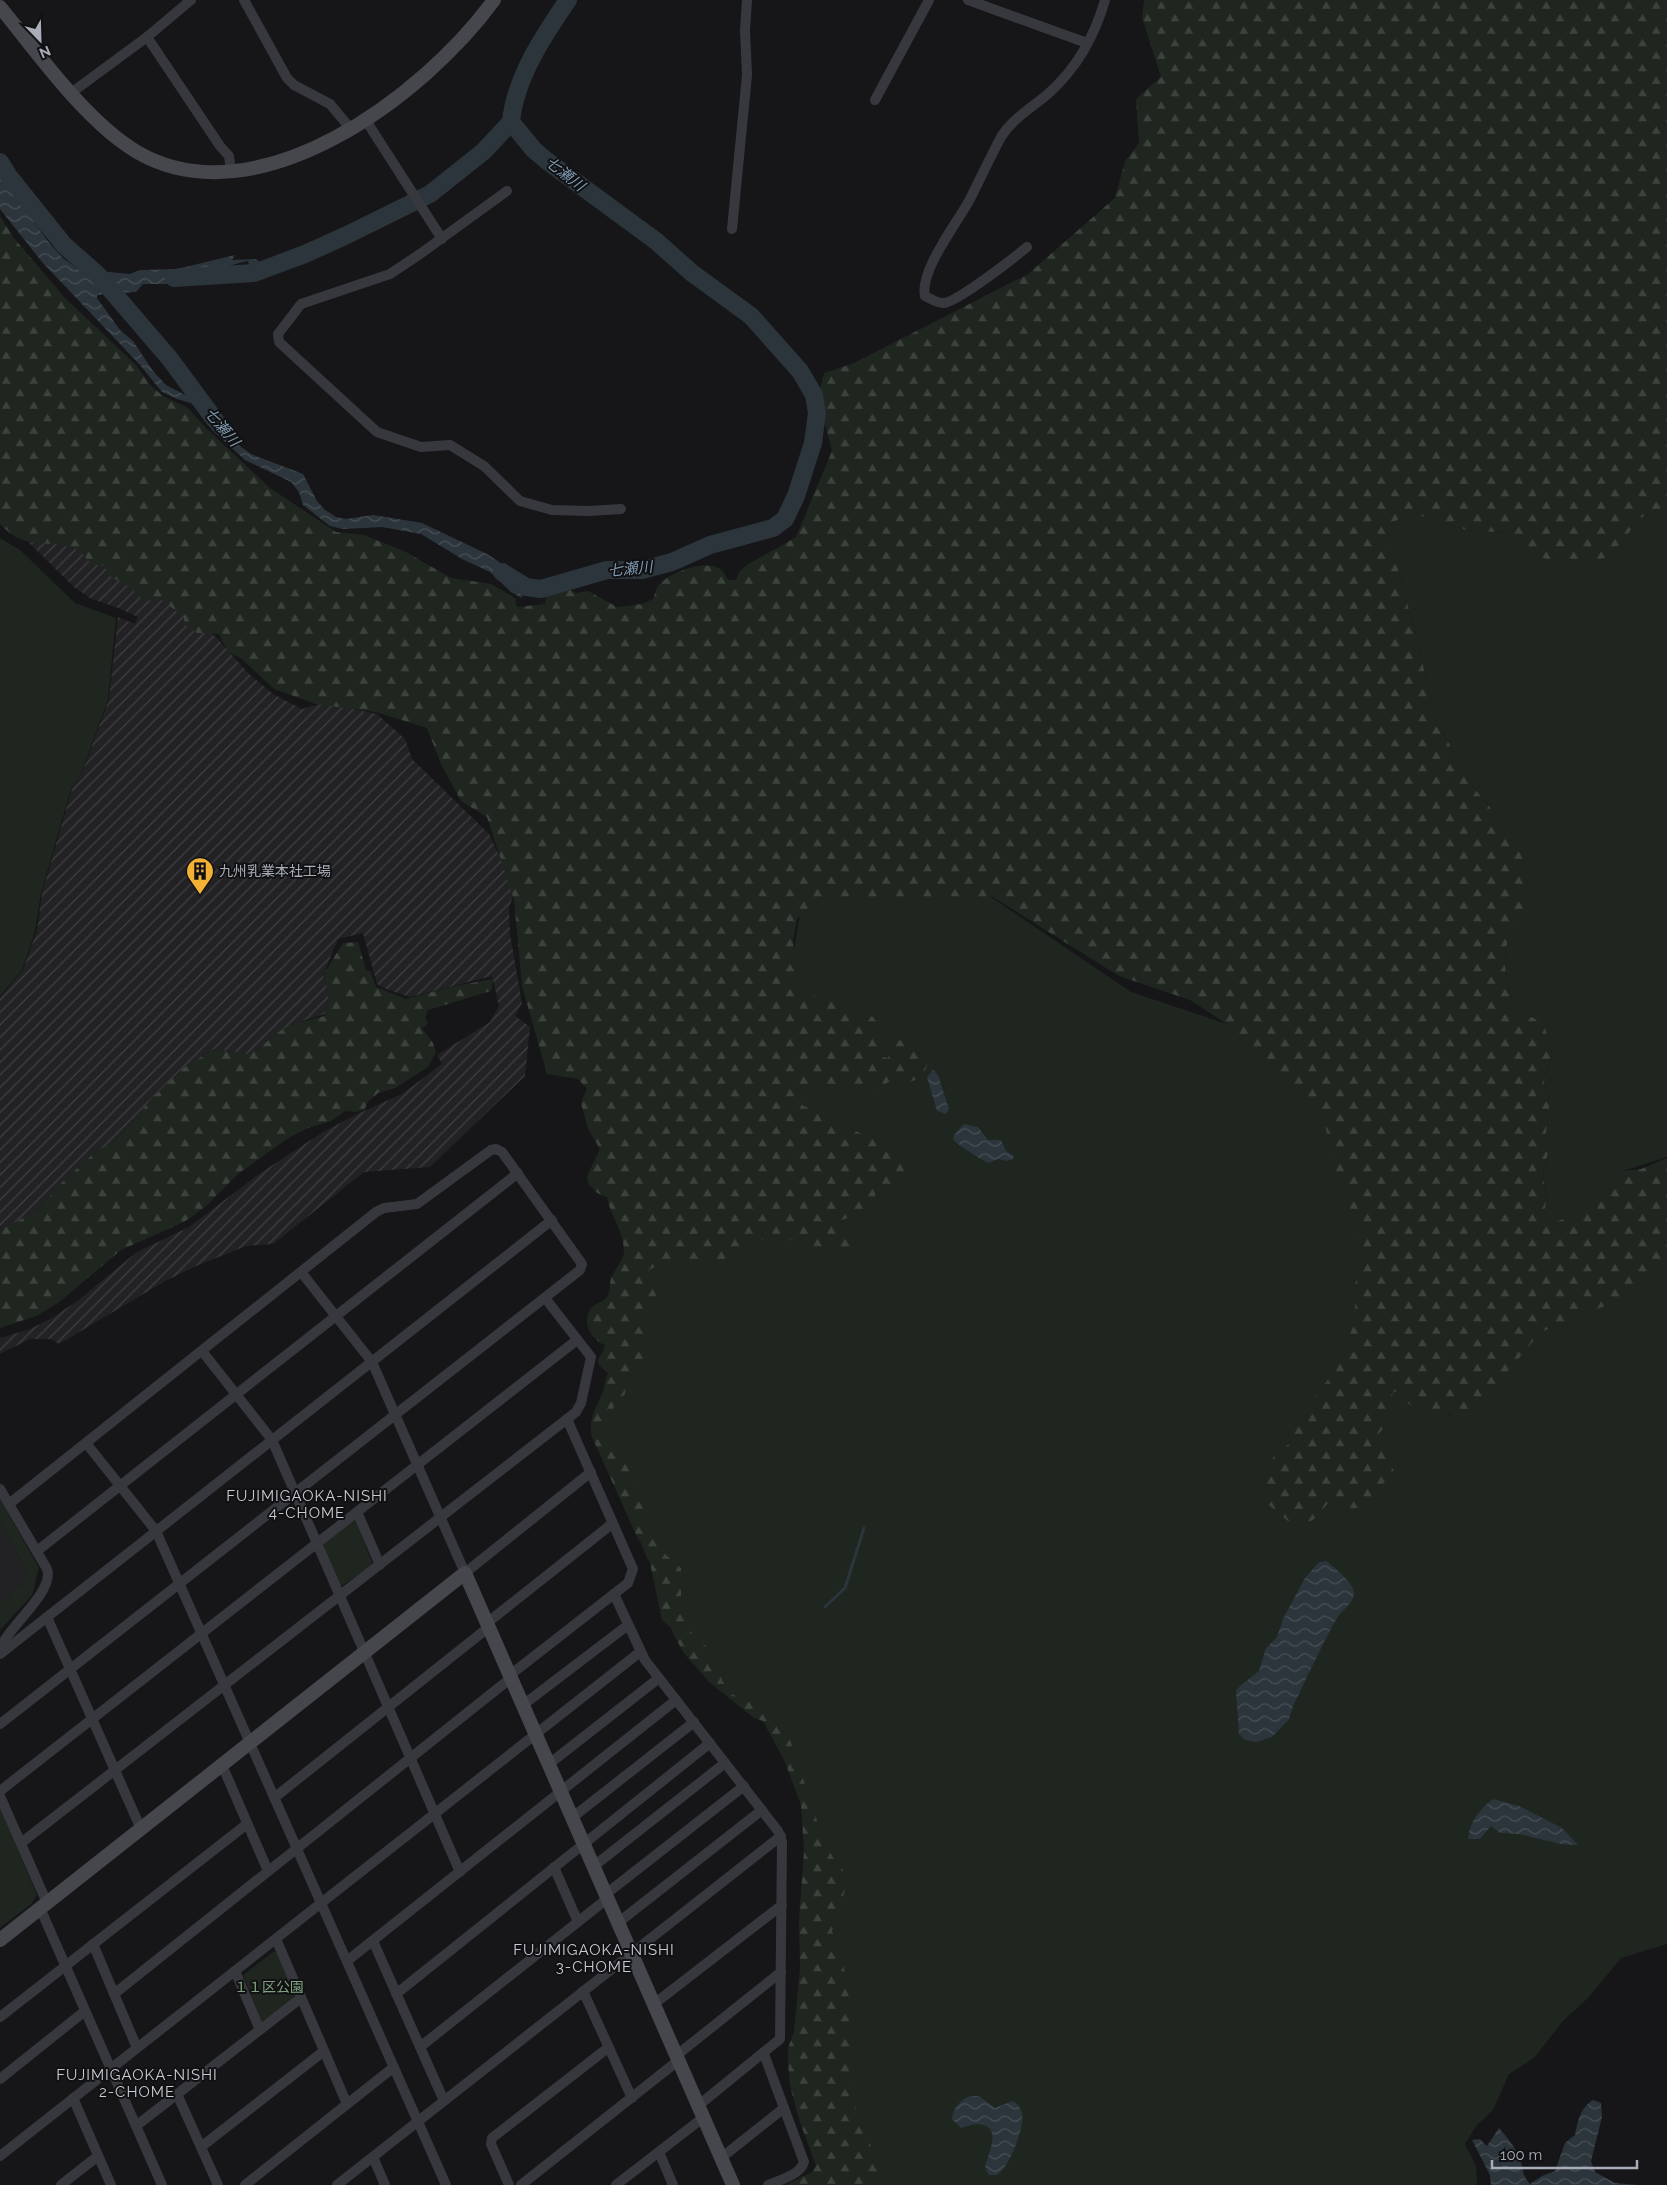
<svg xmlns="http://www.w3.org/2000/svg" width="1667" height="2185" font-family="Raleway,'Noto Sans JP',sans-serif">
<defs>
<pattern id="industrial-furrows" width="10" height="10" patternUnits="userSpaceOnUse" patternTransform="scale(1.25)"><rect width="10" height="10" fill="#222225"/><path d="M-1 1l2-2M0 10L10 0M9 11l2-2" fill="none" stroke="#3f3f43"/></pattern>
<pattern id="forest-firs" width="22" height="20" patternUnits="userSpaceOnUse" patternTransform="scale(1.25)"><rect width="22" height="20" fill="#1e261f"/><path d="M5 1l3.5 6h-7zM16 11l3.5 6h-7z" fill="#3c433d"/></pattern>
<pattern id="water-waves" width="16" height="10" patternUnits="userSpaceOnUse" patternTransform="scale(1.25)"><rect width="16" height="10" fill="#2c353c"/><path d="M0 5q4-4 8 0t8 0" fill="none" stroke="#485056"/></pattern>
</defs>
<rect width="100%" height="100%" fill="#161618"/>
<!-- built -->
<polygon fill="#222225" points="0,1523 27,1571 22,1584 0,1603"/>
<!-- industrial -->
<polygon fill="url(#industrial-furrows)" points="52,510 155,594 216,637 248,673 273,694 302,709 323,703 377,714 405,739 412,759 489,834 505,868 514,892 509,909 510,934 522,1003 515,1016 530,1027 525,1076 430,1167 364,1172 273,1244 246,1246 196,1266 167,1280 59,1344 51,1339 30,1339 0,1354 0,1338 30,1329 50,1319 76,1302 137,1252 189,1227 259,1174 323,1132 357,1114 402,1094 442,1064 437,1055 490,1022 499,1006 492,976 410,997 386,989 377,984 363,933 338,939 323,975 329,994 325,1014 292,1024 277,1033 258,1049 247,1054 214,1049 183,1068 151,1099 134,1121 117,1138 92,1155 61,1183 37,1211 0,1230 0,998 23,970 37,930 42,893 72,789 82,773 109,699 118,617 135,624 138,617 118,608 90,598 74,587 25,539"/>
<!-- green -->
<g fill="#1e261f">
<polygon points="1667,505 1667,1157 1623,1171 1566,1218 1555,1222 1542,1219 1546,1203 1543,1174 1548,1153 1545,1137 1549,1116 1549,1100 1544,1082 1551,1056 1536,1019 1517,1011 1512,1005 1504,961 1508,939 1528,917 1510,831 1473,787 1434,716 1418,642 1388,533 1392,523 1404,516 1415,514 1466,530 1508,533 1533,554 1612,555 1640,518"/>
<polygon points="0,538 20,550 75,603 116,618 108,699 81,774 71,789 41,893 35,931 30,947 22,970 0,996"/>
<polygon points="804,892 991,897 1131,992 1260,1035 1302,1083 1337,1137 1397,1378 1449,1415 1503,1385 1518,1326 1667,1251 1667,1944 1621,1958 1588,1998 1563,2021 1534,2058 1509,2074 1493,2110 1476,2126 1465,2144 1476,2166 1477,2185 876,2185 851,2101 823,1908 815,1828 786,1752 764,1719 722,1688 688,1646 650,1553 598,1434 611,1397 606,1321 778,1114 785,1000"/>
<polygon points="0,1499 39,1568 32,1595 0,1630 0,1603 22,1584 27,1571 0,1523"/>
<polygon points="353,1521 356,1522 372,1562 371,1566 340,1587 323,1547 324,1544"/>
<polygon points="0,1807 37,1895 31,1904 0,1928"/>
<polygon points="273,1952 277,1952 295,1996 293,1999 262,2022 243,1975"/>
</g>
<!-- forest -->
<g fill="url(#forest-firs)">
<path d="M 1144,0 L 1667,0 L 1667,508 L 1640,518 L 1612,555 L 1593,562 L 1549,560 L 1533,554 L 1508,533 L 1466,530 L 1415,514 L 1404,516 L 1392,523 L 1388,533 L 1418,642 L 1434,716 L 1473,787 L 1510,831 L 1529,873 L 1528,917 L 1508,939 L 1504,961 L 1512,1005 L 1517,1011 L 1536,1019 L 1545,1027 L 1551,1056 L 1544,1082 L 1549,1100 L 1549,1116 L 1545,1137 L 1548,1153 L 1543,1174 L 1546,1203 L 1543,1218 L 1555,1222 L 1566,1218 L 1623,1171 L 1641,1169 L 1667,1158 L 1667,1263 L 1617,1301 L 1541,1332 L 1508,1371 L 1503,1387 L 1493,1398 L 1478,1409 L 1443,1415 L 1422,1412 L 1407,1403 L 1399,1391 L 1393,1392 L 1383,1429 L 1378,1434 L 1379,1440 L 1386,1442 L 1391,1449 L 1389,1460 L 1394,1472 L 1390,1479 L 1378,1487 L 1381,1498 C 1365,1512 1346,1509 1327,1504 L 1317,1517 L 1303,1526 L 1288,1521 L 1265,1502 L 1261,1485 L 1263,1470 L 1276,1454 L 1291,1442 L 1296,1427 L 1310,1403 L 1333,1373 L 1348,1342 L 1355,1318 L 1355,1285 L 1362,1255 L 1354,1217 L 1330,1158 L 1325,1121 L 1294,1083 L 1227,1024 L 1190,1000 L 1119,976 L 993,897 L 817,899 L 797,919 L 793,941 L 798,990 L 873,1017 L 882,1031 L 882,1057 L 888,1058 L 894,1041 L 912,1039 L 915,1049 L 925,1050 C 931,1061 927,1066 922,1077 L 908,1083 L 888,1082 L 879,1090 L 810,1085 L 802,1105 L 887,1146 L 904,1168 L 906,1185 L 891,1190 L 876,1185 L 874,1207 L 861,1214 L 841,1220 L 838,1226 L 847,1235 L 857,1239 L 856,1248 L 837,1251 L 789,1240 L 750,1240 L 735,1261 L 720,1266 L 698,1259 L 663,1263 L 649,1270 L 651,1287 L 656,1291 C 656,1305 645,1315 641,1329 L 651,1336 L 646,1354 L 648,1359 L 642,1370 L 629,1373 L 630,1381 L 626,1385 L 625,1394 L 614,1404 L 613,1411 L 607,1418 L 607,1428 L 600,1432 L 603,1442 L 610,1451 L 621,1453 L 627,1463 L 644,1506 L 646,1521 L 659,1549 L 681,1568 L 681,1607 L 693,1636 L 715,1653 L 722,1680 L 731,1694 L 748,1701 L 787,1731 L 825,1844 L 834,1859 L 842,1867 L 846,1880 L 845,1890 L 832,1931 L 846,1975 L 853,2031 L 856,2114 L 870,2143 L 878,2174 L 879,2185 L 785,2185 L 812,2172 L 816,2166 L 799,2119 L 790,2086 L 788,2064 L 788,2048 L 794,2032 L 800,1967 L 799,1919 L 804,1851 L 801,1805 L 785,1762 L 763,1721 L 754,1718 L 709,1682 L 683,1652 L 670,1627 L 662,1620 L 650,1563 C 644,1554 644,1546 637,1537 L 592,1437 C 587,1418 598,1406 604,1389 C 605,1384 605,1379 608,1373 C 590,1361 602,1358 605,1345 C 591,1339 581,1323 591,1308 C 595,1303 603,1302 607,1297 C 611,1291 609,1285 611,1279 C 614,1270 624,1260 624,1251 C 624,1231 610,1216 607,1197 L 597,1193 L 588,1183 L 587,1176 L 600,1149 L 588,1129 L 581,1103 L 587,1089 L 578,1079 L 547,1074 L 522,986 L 514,900 L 487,817 L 461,801 L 441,764 L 427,728 L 376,712 L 316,704 L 274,689 L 242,659 L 228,652 L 219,634 L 197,633 L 184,624 L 184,617 L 159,598 L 153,601 L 143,600 L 128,586 L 110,576 L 104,565 C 86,567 87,554 75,549 C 44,537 28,553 0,524 L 0,216 L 14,238 L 64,297 L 136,365 L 151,386 L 163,396 L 188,408 L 206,428 L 270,488 L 336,532 L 364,535 L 406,552 L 451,578 L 491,584 L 515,598 L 517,607 L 545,604 L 546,593 L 570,590 L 576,593 L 588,591 L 617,607 L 642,604 L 653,599 C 655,594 656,588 659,585 C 669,572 707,558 722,570 C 724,572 726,577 728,580 L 736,580 L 740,571 L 747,565 L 796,537 L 832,451 L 818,397 L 824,373 L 854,363 L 1028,274 L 1115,198 L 1125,161 L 1139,143 L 1136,99 L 1161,77 L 1142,17 Z"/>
<polygon points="358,942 366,970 370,971 376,987 406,999 450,987 493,979 491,991 428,1010 425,1017 428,1024 422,1028 433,1043 436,1052 428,1067 395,1088 378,1093 368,1102 364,1110 355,1112 345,1111 331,1121 308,1128 290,1137 238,1174 205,1207 184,1222 121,1250 58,1303 36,1316 0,1328 0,1230 37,1211 61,1183 92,1155 117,1138 134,1121 151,1099 183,1068 214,1049 247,1054 258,1049 277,1033 292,1024 325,1016 329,994 323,975 343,943"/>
</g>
<!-- water -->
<g fill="url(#water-waves)">
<path d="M 0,174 L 50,244 L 63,258 L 78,269 L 130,274 L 140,270 L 177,269 L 235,255 L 232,260 L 256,259 L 262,264 L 277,259 L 275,263 L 267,266 L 264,271 L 267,272 L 279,266 L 283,268 C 276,276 267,274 258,277 L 256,264 L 249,265 L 248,261 C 226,265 208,275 187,281 C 173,285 158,284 143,284 L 136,292 L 97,295 L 97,298 L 120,330 L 133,341 L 153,371 L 166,385 L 191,398 L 205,402 L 216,413 L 240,446 L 251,454 L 303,474 L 317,501 L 325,510 L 336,517 L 346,519 L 373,515 L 422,523 L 487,554 L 524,578 L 522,598 L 511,592 L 490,572 L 462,559 L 421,534 L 382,527 L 343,529 L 330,526 L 303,505 L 299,492 L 291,482 L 245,460 L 211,429 L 210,423 L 214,420 L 194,404 L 177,399 L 162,392 L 140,365 L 42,262 L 0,209 Z"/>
<polygon points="933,1070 938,1075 949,1109 946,1114 937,1111 927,1077"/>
<path d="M 964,1124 L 978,1127 L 988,1140 L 1001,1140 L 1006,1151 L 1014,1156 L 1013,1159 L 1007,1161 L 998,1159 L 989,1163 C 974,1156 965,1149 953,1140 L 954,1135 Z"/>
<path d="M 1326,1561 C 1333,1566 1354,1583 1354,1593 C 1354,1603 1342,1610 1337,1618 C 1321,1646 1308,1676 1293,1706 L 1289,1719 L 1272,1737 L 1257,1742 L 1245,1740 L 1239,1734 L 1236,1691 L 1240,1686 L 1259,1671 L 1266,1648 L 1277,1637 L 1283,1619 L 1305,1578 L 1319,1562 Z"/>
<path d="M 1493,1799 L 1519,1806 L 1562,1828 L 1578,1845 L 1561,1844 L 1519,1834 L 1500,1833 L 1491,1826 L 1480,1839 L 1468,1839 C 1470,1821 1479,1810 1493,1799 Z"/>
<path d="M 970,2096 L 979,2096 L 995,2108 L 1012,2101 C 1017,2103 1020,2107 1022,2113 C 1025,2126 1009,2169 997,2175 L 989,2175 L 985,2167 C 988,2153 1004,2125 977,2124 C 972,2124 966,2127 961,2128 L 952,2119 C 953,2108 960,2100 970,2096 Z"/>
<path d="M 1593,2100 L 1601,2103 L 1602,2117 L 1591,2161 L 1595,2172 L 1615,2183 L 1638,2185 L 1491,2185 L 1490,2175 L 1472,2140 L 1480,2139 L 1487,2146 L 1499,2128 C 1507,2137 1515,2147 1520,2159 C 1524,2170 1521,2174 1530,2184 L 1542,2176 L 1555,2171 L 1565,2143 L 1575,2135 C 1578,2121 1580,2108 1593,2100 Z"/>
</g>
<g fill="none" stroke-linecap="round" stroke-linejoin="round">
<!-- stream -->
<polyline stroke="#2c353c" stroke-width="3" points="825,1607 845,1588 864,1528"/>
<!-- river -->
<g stroke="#2c353c" stroke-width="18">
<polyline points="0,162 8,175 64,245 98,275 170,359 215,420"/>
<polyline points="174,278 254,273 305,254 347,235 430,194 484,151 511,122"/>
<path d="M 502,572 L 526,587 L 541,589 L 607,570 L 642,570 L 672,562 L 710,545 L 773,528 L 785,519 L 796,496 L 813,443 L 817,413 L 814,395 L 800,371 L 751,316 L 692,273 L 656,241 L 547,161 L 534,150 L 511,122 C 515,78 544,35 568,0"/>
</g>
<!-- street -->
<g stroke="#37383d" stroke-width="10">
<polyline points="244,0 287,78 294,85 330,104 350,128"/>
<polyline points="968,0 1087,43"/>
<polyline points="147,37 220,146 229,156 231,172"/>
<polyline points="71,93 147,37 191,0"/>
<polyline points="875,100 929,0"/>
<polyline points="365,119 442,239"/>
<polyline points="507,191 420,254 390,274 301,304 278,334 279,342 377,432 421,447 450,445 484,466 520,501 552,510 589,511 621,509"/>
<polyline points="732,229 747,75 745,30 747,0"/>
<path d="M 1027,247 C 1015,257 955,304 943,303 C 937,303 931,299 925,296 C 919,271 958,222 970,199 C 980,179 990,158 1001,137 C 1013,118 1033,107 1049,93 C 1077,68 1095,35 1105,0"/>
<polyline points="301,1272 372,1362 465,1573 591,1472"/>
<polyline points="202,1351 272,1440 460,1872"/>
<polyline points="86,1443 156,1531 446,2185"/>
<path d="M 0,1489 L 47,1569 C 55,1591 9,1626 0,1648"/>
<polyline points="357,1512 380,1565"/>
<polyline points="37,1551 518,1173"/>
<polyline points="614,1594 645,1660 778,1831 782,1842 780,2039 699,2105"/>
<polyline points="47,1617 141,1829"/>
<polyline points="487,1623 613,1523"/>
<polyline points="0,1654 552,1220"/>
<polyline points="510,1675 628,1583 633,1569 567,1419"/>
<polyline points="523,1705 628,1625"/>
<polyline points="0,1724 580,1270 582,1264 502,1152 496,1149 491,1150 417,1204 384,1208 376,1212 9,1504"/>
<polyline points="549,1764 659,1678"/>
<polyline points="222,1765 268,1871"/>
<polyline points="0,1791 577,1340"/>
<polyline points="0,1796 47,1903"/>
<polyline points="274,1798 489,1627"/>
<polyline points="573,1817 694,1722"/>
<polyline points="21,1843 576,1412 581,1403 591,1357 545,1298"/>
<polyline points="594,1866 725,1763"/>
<polyline points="554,1867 578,1922"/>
<polyline points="606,1894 744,1786"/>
<polyline points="40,1908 162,2185"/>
<polyline points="619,1922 762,1810"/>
<polyline points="276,1939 347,2104"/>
<polyline points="373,1941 444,2101"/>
<polyline points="93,1944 137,2048"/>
<polyline points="347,1961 676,1700"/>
<polyline points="235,1971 260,2030"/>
<polyline points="583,1991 632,2098"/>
<polyline points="114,1994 511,1678"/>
<polyline points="396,1994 710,1743"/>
<polyline points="654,2004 782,1905"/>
<polyline points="0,2017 247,1824"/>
<polyline points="420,2047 608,1898"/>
<path d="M 764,2054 L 804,2162 C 800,2175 780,2180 768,2185"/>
<polyline points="677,2055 781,1972"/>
<polyline points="0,2079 85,2011"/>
<polyline points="177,2094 218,2185"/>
<polyline points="73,2098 111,2185"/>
<polyline points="136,2126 301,1998"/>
<polyline points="201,2147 324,2051"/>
<polyline points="659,2152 673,2185"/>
<polyline points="0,2156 640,1652"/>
<polyline points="373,2157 385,2185"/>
<polyline points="721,2158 784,2108"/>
<polyline points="61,2185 98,2156"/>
<polyline points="245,2185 394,2067"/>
<polyline points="337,2185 781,1836"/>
<polyline points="509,2185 491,2144 492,2138 609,2047"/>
<polyline points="521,2185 679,2060"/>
<polyline points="616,2185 704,2117"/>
</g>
<!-- secondary -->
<g stroke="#45474d" stroke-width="14">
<path d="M 0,7 C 38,53 86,122 137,152 C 257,222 425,95 494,0"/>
<polyline points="0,1940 465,1573 733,2185"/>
</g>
</g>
<!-- icons -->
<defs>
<g id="building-pin" transform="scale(1.4375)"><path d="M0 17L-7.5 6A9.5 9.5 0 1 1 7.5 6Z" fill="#f2b134" stroke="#111113"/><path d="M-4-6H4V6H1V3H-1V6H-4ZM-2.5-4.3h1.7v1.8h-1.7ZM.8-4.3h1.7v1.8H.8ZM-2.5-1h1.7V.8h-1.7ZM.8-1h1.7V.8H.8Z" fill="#111"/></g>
</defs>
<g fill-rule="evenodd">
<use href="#building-pin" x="200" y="871"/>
</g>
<g text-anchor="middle" stroke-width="4" stroke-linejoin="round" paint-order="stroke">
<!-- poi labels -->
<g font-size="14" fill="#a8adb8" stroke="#111113" text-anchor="start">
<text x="219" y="876">九州乳業本社工場</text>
</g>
<!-- park labels -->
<g font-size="14" fill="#7fa381" stroke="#111113">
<text x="269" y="1992">１１区公園</text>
</g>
<!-- water labels -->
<g font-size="15" font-style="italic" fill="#7f9bb3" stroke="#111113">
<text transform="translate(565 174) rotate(38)" y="5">七瀬川</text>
<text transform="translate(222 427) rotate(50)" y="5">七瀬川</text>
<text transform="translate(630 569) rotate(-6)" y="5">七瀬川</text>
</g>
<!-- neighbourhood labels -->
<g font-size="15" letter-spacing="1" fill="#c9ccd4" stroke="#111113">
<text x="307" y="1501">FUJIMIGAOKA-NISHI<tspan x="307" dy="17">4-CHOME</tspan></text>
<text x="594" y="1955">FUJIMIGAOKA-NISHI<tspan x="594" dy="17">3-CHOME</tspan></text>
<text x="137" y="2080">FUJIMIGAOKA-NISHI<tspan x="137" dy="17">2-CHOME</tspan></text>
</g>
</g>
<!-- north arrow -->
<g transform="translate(40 40) rotate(157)" stroke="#111113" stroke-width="4" paint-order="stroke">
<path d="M0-4L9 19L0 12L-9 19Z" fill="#a8adb8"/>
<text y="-8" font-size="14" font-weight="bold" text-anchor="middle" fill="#a8adb8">N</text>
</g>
<!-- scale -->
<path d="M1492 2160v8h145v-8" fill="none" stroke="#a8adb8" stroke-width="2.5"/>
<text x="1500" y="2160" font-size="15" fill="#a8adb8" stroke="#111113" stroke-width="4" paint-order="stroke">100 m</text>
</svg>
